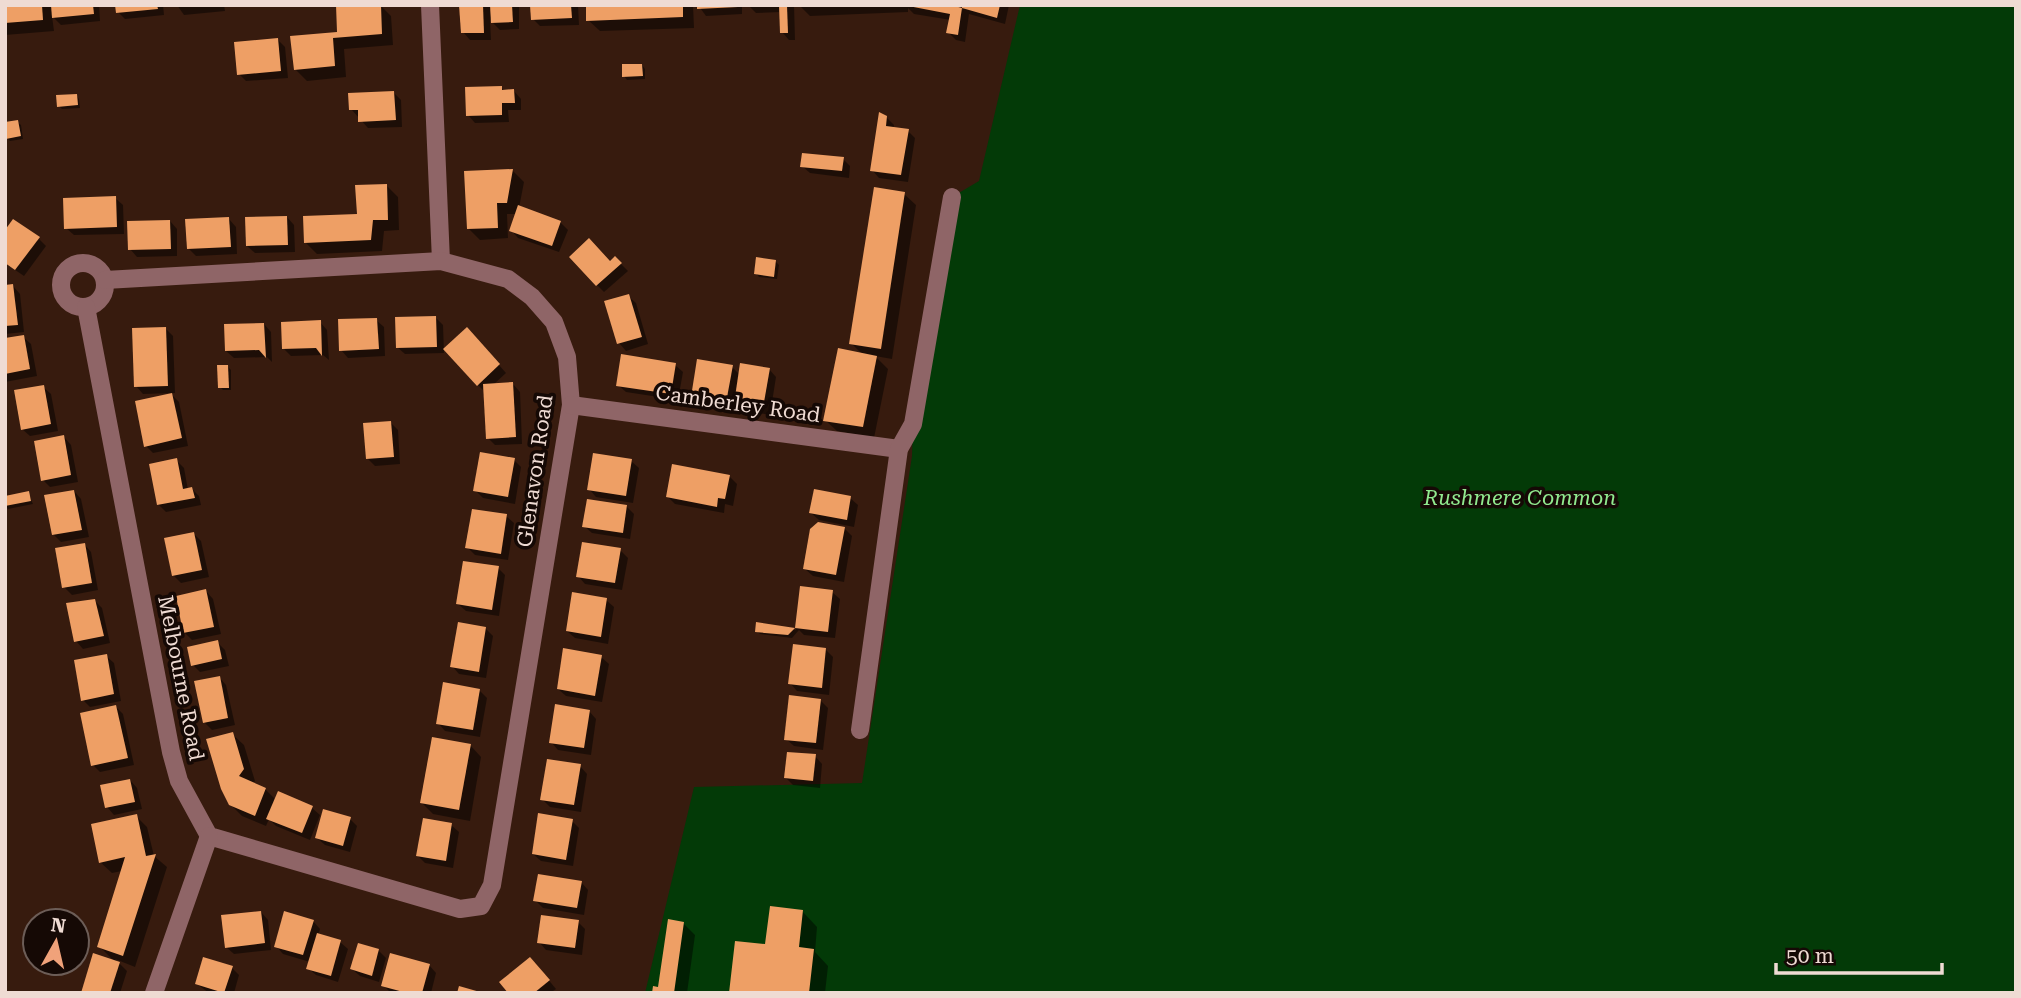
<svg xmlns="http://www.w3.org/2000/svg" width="2021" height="998" font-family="'Roboto Serif',serif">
<rect width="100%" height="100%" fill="#371b0e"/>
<!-- green -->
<polygon fill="#033a07" points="1020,5 2016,5 2016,993 645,993 694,787 862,783 912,456 913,423 952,197 979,181"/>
<!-- shadow -->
<g fill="#0007">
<polygon points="5,5 99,5 100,21 61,25 52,16 54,31 5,35"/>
<polygon points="117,5 163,5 164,15 125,19 118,12"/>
<polygon points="177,5 224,5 225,11 184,15"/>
<polygon points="380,5 391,16 393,45 344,49 346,77 307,81 295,69 292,38 339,33"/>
<polygon points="461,5 519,5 519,29 500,30 490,20 491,40 470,40 463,32"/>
<polygon points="532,5 578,5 579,25 540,26 533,19"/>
<polygon points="588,5 693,5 694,28 600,31 588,20"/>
<polygon points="698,5 742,5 742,14 706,16"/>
<polygon points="748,5 794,5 795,40 789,40 782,32 781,12 756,13"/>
<polygon points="799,5 958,5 957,8 963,10 964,5 1009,5 1005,24 969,14 965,42 956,40 948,32 951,20 914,14 908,8 908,12 810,16"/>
<polygon points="278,40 285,47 288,78 246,81 239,74"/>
<polygon points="642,65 645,69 645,79 627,80 624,76"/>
<polygon points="501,87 505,92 514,91 521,99 521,110 508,110 509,122 475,123 468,115"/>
<polygon points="394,93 401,100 402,127 368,128 351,109"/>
<polygon points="76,95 79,99 80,108 62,109 59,106"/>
<polygon points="886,117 894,125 893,129 908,131 915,138 908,182 879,178 872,170"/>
<polygon points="17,122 21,125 23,139 10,141 7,138 5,124"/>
<polygon points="843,159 850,166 849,178 810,173 802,166"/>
<polygon points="513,171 524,182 519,208 560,222 568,230 559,252 518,238 511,230 517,214 507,214 508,238 480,240 468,228"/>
<polygon points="386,185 398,197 399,230 384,231 382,251 317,254 306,243 358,215"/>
<polygon points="904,194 916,205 892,359 875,356 888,369 874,438 837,431 825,420 863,355 851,343"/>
<polygon points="115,198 123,205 124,234 74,235 66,228"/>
<polygon points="287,217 294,225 295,252 255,253 247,246"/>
<polygon points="229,219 236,227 237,254 196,256 188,248"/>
<polygon points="170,221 177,229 177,256 137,257 130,249"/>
<polygon points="39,239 46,246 24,276 5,263"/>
<polygon points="615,258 628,271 604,292 597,285"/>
<polygon points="776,262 779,265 777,279 759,277 756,273"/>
<polygon points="13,286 20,294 24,332 5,334 5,287"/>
<polygon points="628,296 636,303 648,344 626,351 619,343"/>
<polygon points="435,317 443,325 444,353 405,354 397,347"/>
<polygon points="376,320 384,327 385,356 348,358 341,350"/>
<polygon points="320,322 327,330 329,360 323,355 291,356 284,349"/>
<polygon points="264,324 271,332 272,362 267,357 234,358 226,351"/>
<polygon points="166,329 173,336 175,393 143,394 136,386"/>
<polygon points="23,337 31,344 37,376 5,382 5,340"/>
<polygon points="474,337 506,373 493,385 513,384 520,392 522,444 495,445 488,438 485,392 478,385"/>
<polygon points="675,365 683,372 678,400 626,392 618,385"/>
<polygon points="227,366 231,370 231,390 223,390 220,387"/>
<polygon points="732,367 740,375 769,369 776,377 770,415 743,410 735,402 733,410 700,404 693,397"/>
<polygon points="43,387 51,394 58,431 30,436 22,429"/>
<polygon points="170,393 179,402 188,446 153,453 146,446"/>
<polygon points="391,423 398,430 400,464 375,466 367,458"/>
<polygon points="64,437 71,445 78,482 50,487 43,480"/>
<polygon points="176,460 184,468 188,490 192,489 199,496 201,505 166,512 158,504"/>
<polygon points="514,460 521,467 515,504 483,498 475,490"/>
<polygon points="631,461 639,468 633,503 596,497 589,489"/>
<polygon points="729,476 737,484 733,506 725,504 724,513 675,504 668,497"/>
<polygon points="74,491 81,499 89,537 61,542 53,534"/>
<polygon points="28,493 33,504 8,509 5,506 5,497"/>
<polygon points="850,498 858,505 854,527 819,520 811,513"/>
<polygon points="626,506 634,514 630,539 592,533 584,526"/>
<polygon points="506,516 514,523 508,560 475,555 467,547"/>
<polygon points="843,527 852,536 844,582 813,576 805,569"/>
<polygon points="194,534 201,541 209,577 181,583 173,575"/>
<polygon points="84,544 91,552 98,590 72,595 64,587"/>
<polygon points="620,550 628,558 622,590 585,584 578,576"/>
<polygon points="498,568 505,575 499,616 466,611 458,604"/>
<polygon points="801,588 832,592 840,599 835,638 804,635 799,630 792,638 760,634 757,631 758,624 796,630"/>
<polygon points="206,591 213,599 221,634 192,640 185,633"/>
<polygon points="94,600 102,608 110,643 83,649 76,641"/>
<polygon points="606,600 614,607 608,644 575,638 567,631"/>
<polygon points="485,628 493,636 486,678 459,674 452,666"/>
<polygon points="217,642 225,650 229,666 200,672 193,665"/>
<polygon points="826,650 833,657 829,695 797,691 790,683"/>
<polygon points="106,656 114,663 121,701 90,707 83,700"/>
<polygon points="601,657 609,664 602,702 566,696 558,689"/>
<polygon points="219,677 226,685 235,725 212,730 204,722"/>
<polygon points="479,690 487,698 480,737 445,731 438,723"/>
<polygon points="821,701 828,708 823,750 794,746 786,739"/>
<polygon points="116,707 123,714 134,765 100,772 93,765"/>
<polygon points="589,711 596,719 591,755 558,750 551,742"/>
<polygon points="232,734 244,745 255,781 253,784 265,789 276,800 279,794 312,808 320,815 310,840 276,826 269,819 266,826 242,816 230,804"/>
<polygon points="470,745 481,757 470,821 433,814 422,803"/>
<polygon points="815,756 822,764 820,788 793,785 786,778"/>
<polygon points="580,766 587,774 581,812 550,807 542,799"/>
<polygon points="130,780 137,788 142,809 114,815 107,807"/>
<polygon points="136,816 147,827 154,856 167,867 135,967 115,959 127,971 120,993 83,993 115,962 99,946 122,871 112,873 100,862"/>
<polygon points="350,819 357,826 350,852 325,845 317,838"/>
<polygon points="572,821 579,828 573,866 541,861 533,854"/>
<polygon points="451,825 459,832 453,868 425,863 418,856"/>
<polygon points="581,882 588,890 584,915 543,908 535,900"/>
<polygon points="802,911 817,927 815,952 828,966 825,993 731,993 767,946"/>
<polygon points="261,912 268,920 271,950 234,954 226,947"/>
<polygon points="313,921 320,929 318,935 340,942 348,949 338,982 316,975 308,968 310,962 283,954 276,946"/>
<polygon points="578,922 585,929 582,955 546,950 539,942"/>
<polygon points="683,923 695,935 687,993 654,993 660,989"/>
<polygon points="359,945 379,951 386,958 379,982 360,976 352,969"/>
<polygon points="429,965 436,973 431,993 391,993 383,985"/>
<polygon points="537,966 556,989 550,993 510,993"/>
<polygon points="232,968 239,975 234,993 209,993 197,984"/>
</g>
<!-- building -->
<g fill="#ee9f65">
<polygon points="5,5 42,5 43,20 5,23"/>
<polygon points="51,5 93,5 94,14 52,18"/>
<polygon points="115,5 157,5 158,9 116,13"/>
<polygon points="336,5 381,5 382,34 333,38 335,66 294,70 290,36 337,32"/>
<polygon points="459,5 483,5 484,33 461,33"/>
<polygon points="490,5 512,5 513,22 491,23"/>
<polygon points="530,5 571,5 572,18 531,20"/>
<polygon points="586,5 683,5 683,17 586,21"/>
<polygon points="697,5 737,5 738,7 697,9"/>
<polygon points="779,5 787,5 788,33 780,33"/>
<polygon points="903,5 951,5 962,8 962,5 1000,5 997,18 962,8 958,35 946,33 950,14"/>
<polygon points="278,38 281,71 237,75 234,42"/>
<polygon points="622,64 642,64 643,76 622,77"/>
<polygon points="502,86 502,90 514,89 515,103 502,103 502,115 466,116 465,87"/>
<polygon points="394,91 396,120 358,122 358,110 349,110 348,93"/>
<polygon points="77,94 78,105 57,107 56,95"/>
<polygon points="879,112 887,116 886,126 909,129 901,175 870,171"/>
<polygon points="18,120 21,136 6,139 5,122"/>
<polygon points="802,153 844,157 842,171 800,167"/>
<polygon points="513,169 507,203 497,203 498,228 467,229 464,171"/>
<polygon points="387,184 388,220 373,220 371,240 304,243 303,216 357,214 355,185"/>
<polygon points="874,187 905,192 881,349 849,344"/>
<polygon points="116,196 117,227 64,229 63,198"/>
<polygon points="518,205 561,221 552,246 509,231"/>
<polygon points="287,216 288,245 246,246 245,217"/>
<polygon points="229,217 231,247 187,249 185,219"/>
<polygon points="13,219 40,237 15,270 5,263 5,230"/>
<polygon points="170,220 171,249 128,250 127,221"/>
<polygon points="589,238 610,261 615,256 622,263 596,286 569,257"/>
<polygon points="756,257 776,260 774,277 754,274"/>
<polygon points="13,284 18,325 5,326 5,285"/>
<polygon points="629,294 642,337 617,344 604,301"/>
<polygon points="436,316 437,347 396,348 395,317"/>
<polygon points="377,318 379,349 339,351 338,319"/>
<polygon points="321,320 322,356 316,348 282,349 281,322"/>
<polygon points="264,323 266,358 259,350 225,351 224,324"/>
<polygon points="166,327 168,386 134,387 132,328"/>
<polygon points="467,327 500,364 477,386 443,349"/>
<polygon points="24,335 30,369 5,374 5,338"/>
<polygon points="838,348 877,356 863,427 823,421"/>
<polygon points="621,354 676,363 671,394 616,386"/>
<polygon points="697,359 733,365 726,403 691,397"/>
<polygon points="740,363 770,368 763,408 734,404"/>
<polygon points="217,365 228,365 229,388 218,388"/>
<polygon points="513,382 516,437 486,439 483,384"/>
<polygon points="44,385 51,424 21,430 14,390"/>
<polygon points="172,393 182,438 144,447 135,401"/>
<polygon points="391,421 394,457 366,459 363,423"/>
<polygon points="64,435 71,475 41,481 34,441"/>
<polygon points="480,452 515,458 508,497 473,491"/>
<polygon points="593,453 632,459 626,496 587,490"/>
<polygon points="177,458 183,489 192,487 195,498 157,505 149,464"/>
<polygon points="672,464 730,475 725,499 718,498 717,507 666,497"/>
<polygon points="814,489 851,496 847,520 809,513"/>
<polygon points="74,490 82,530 52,535 44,495"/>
<polygon points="29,491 31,501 5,506 5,496"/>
<polygon points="587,499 627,505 623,533 582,527"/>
<polygon points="472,509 507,514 501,554 465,548"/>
<polygon points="818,522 845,527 836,575 803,569 810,529"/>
<polygon points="194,532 202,570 172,576 164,538"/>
<polygon points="582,542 621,548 615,583 576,577"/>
<polygon points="85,543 92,583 62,588 55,548"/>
<polygon points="463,561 499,566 492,610 456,604"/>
<polygon points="800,586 833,590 828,632 795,628 788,635 755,632 756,622 795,628"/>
<polygon points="206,589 214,627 183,633 176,596"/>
<polygon points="572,592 607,598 601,637 566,631"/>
<polygon points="95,599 104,636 74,642 66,603"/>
<polygon points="458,622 486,627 479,672 450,667"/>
<polygon points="218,640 222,659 191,666 187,647"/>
<polygon points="793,644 826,648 822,688 788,684"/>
<polygon points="563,648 602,655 595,696 557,689"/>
<polygon points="107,654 114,694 81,701 74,660"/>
<polygon points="220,676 228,718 203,723 194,681"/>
<polygon points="443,682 480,689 473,730 436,724"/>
<polygon points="789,695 821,699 816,743 784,740"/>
<polygon points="555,704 590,710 584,748 549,743"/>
<polygon points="116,705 128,758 91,766 80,713"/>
<polygon points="233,732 244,769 239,776 266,788 255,816 229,805 221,789 206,739"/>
<polygon points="432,737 471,744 459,810 420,803"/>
<polygon points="787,752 816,754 813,781 784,778"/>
<polygon points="547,759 581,764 574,805 540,800"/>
<polygon points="130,779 135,802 105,808 100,785"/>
<polygon points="278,791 313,806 302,833 266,819"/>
<polygon points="323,809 351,817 343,846 315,838"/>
<polygon points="538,813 573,819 566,860 532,854"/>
<polygon points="137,814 146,856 156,854 123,956 97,947 125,857 99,863 91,824"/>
<polygon points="423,818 452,823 446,861 416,856"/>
<polygon points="538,874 582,881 577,908 533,901"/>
<polygon points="770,906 803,910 799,947 814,949 809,993 729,993 735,941 765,944"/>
<polygon points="261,911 265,943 225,948 221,915"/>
<polygon points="284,911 314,920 303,955 274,947"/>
<polygon points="541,915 579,920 575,948 537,943"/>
<polygon points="668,919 684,922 674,993 652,993 653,986 658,987"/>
<polygon points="317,933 341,940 331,976 306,969"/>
<polygon points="358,943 379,949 372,976 350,969"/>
<polygon points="93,953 120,962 110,993 81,993"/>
<polygon points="390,953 430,964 422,993 407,993 381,986"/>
<polygon points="203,957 233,966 224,993 195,984"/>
<polygon points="530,957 550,980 534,993 508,993 499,982"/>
<polygon points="459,986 480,992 480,993 457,993"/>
</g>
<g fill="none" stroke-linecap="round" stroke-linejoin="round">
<!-- minor -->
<g stroke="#8f6567" stroke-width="18">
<polyline points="430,5 441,261"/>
<circle cx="83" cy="285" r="22"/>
<polyline points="86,307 171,752 179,781 209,836 460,909 481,906 492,885 571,405 567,357 554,322 532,297 508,279 441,261 105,280"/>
<polyline points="571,405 899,449"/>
<polyline points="860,730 899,449 913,424 952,197"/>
<polyline points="154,993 209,836"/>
</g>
</g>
<g text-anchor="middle" stroke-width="7" stroke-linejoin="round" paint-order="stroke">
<!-- street labels -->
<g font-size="21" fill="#efdbd3" stroke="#150905">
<text transform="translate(738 404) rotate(8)" y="7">Camberley Road</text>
<text transform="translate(535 471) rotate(-82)" y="7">Glenavon Road</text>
<text transform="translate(181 678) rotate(79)" y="7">Melbourne Road</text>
</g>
<!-- park labels -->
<g font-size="21" font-style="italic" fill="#91ea8f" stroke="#150905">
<text x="1520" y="505">Rushmere Common</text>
</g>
</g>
<!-- border -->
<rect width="2021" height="998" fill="none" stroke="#efdbd3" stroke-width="14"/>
<!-- north arrow -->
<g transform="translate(56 942) rotate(8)"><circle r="33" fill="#150905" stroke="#6c5d57" stroke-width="2"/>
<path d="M0-5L12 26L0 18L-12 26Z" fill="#f0a27a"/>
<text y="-10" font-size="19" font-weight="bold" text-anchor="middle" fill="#efdbd3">N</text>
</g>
<!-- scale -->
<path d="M1776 963v10h166v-10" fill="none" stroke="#efdbd3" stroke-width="3.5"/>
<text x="1786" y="963" font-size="21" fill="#efdbd3" stroke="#150905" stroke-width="5" paint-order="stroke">50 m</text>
</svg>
